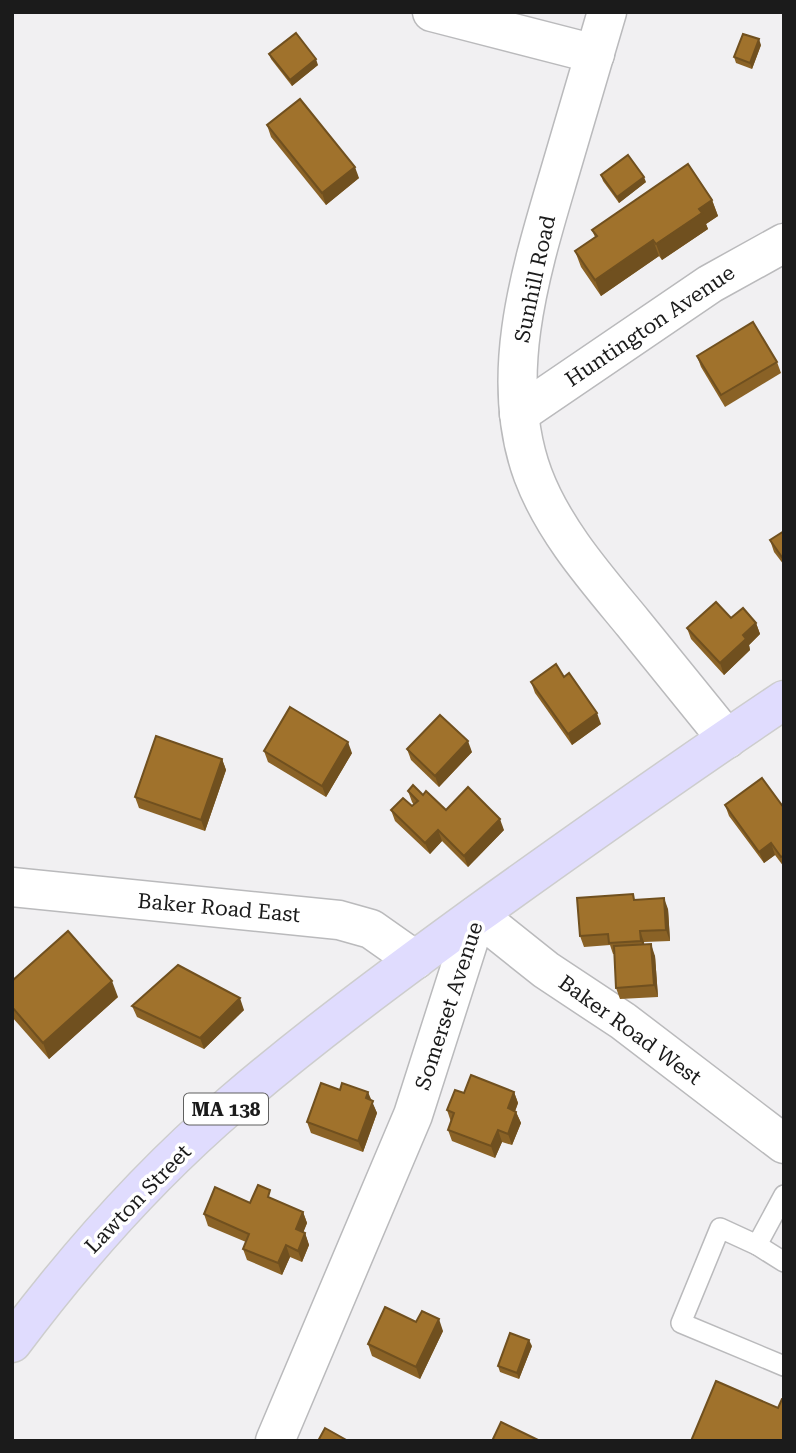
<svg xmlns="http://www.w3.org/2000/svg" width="796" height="1453" font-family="'Roboto Serif',serif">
<rect width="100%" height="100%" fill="#f1f0f2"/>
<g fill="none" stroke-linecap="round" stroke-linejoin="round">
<!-- service casing -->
<g stroke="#bababc" stroke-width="22">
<g id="service">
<polyline points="784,1195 757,1245 720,1228 681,1323 784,1366"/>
<polyline points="757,1245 784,1262"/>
</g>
</g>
<!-- minor casing -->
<g stroke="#bababc" stroke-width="41">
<g id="minor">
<polyline points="432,12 595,54"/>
<path d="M 607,12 C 591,66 575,121 559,175 C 531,270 497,377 533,475 C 554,531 596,578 633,623 C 665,662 695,700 727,739"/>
<polyline points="519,414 710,284 784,243"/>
<polyline points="12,887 339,920 371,929 415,960"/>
<polyline points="275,1441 413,1115 477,915 546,970 623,1021 784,1144"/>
</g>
</g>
<!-- primary casing -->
<g stroke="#cdcdcd" stroke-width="41">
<path id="primary" d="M 12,1343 C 77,1256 151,1173 234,1102 C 310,1037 391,977 472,918 C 575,844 678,771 784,700"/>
</g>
<!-- service -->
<use href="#service" stroke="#fff" stroke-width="19"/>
<!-- minor -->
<use href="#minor" stroke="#fff" stroke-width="38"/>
<!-- primary -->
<use href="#primary" stroke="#e0dcfe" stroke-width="38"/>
</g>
<!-- wall -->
<g fill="#8a6226">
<polygon points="761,45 752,69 736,63 734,57"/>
<polygon points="269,54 318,65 292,86 271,59"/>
<polygon points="267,125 359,178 326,205 271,137"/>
<polygon points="601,175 646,182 619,203 603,181"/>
<polygon points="712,200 718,216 706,224 708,229 662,260 659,256 601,296 581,267 575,251 595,237 592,230"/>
<polygon points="697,356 777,362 781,373 725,407 701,367"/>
<polygon points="784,531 784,565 774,552 770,540"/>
<polygon points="731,618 756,623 760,634 749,645 750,650 724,675 691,639 687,628"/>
<polygon points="531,682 601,724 572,745 535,693"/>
<polygon points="407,749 472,752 439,787 411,760"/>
<polygon points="264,751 352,753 326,797 268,762"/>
<polygon points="222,759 226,770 205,831 139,808 135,797"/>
<polygon points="408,791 423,795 446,810 504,830 468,867 442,841 430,854 395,821 391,810 412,806 414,805 412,802"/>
<polygon points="725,805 784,808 784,867 775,855 764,863 729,816"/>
<polygon points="635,899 668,909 670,941 644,942 644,945 655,956 658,997 620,999 616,988 614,954 613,954 610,945 584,947 580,936"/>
<polygon points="12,981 118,997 49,1059 12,1017"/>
<polygon points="132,1006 244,1010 204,1049 137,1017"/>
<polygon points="514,1092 518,1103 515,1111 516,1112 521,1123 512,1145 502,1142 495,1158 452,1141 448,1130 451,1122 447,1110 464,1093"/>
<polygon points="371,1100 377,1113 363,1152 311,1133 307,1122"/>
<polygon points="273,1199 303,1212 307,1223 303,1232 305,1233 309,1245 302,1262 290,1257 282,1275 247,1260 243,1249 246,1242 208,1226 204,1214 250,1203"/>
<polygon points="416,1322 443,1331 420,1379 372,1356 368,1344"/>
<polygon points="532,1346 519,1379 500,1372 498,1366"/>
</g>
<!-- shaded-wall -->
<g fill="#70501f">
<polygon points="759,39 761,45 752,69 750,63"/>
<polygon points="316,59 318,65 292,86 290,80"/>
<polygon points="355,167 359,178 326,205 322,193"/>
<polygon points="644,177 646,182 619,203 617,197"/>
<polygon points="712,200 718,216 706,224 708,229 662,260 656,244 699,209"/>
<polygon points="653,240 659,256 601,296 595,280"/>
<polygon points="756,623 760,634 749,645 750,650 724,675 720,663 743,635"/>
<polygon points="597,713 601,724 572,745 568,734"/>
<polygon points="468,741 472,752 439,787 435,776"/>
<polygon points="348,742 352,753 326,797 322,786"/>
<polygon points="222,759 226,770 205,831 201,820"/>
<polygon points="500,819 504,830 468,867 464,856"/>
<polygon points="438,830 442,841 430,854 425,843"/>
<polygon points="771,843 775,855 764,863 759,852"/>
<polygon points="664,898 668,909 670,941 666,930"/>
<polygon points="640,931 644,942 645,952 641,941"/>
<polygon points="651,944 655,956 658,997 654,985"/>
<polygon points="112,981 118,997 49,1059 43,1043"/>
<polygon points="240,998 244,1010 204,1049 200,1038"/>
<polygon points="368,1092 377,1113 363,1152 358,1141 366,1098"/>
<polygon points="514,1092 518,1103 512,1120 508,1108"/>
<polygon points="516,1112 521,1123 512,1145 508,1134"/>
<polygon points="498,1130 502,1142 495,1158 491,1146"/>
<polygon points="303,1212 307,1223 300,1241 296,1229"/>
<polygon points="305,1233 309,1245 302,1262 298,1251"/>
<polygon points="286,1245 290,1257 282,1275 278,1263"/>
<polygon points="439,1319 443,1331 420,1379 416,1367"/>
<polygon points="529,1340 532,1346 519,1379 517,1373"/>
</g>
<!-- building -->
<g fill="#a0722c" stroke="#70501f" stroke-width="2">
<polygon points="296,33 316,59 290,80 269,54"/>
<polygon points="743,34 759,39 750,63 734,57"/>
<polygon points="300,99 355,167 322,193 267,125"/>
<polygon points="628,155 644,177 617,197 601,175"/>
<polygon points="688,164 712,200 699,209 702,213 656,244 653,240 595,280 575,251 597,236 592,230"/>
<polygon points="753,322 777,362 721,395 697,356"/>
<polygon points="784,531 784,560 770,540"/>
<polygon points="716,602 731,618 743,608 756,623 743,635 746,639 720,663 687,628"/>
<polygon points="556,664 564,677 569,673 597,713 568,734 531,682"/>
<polygon points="290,707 348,742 322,786 264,751"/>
<polygon points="440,715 468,741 435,776 407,749"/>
<polygon points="156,736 222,759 201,820 135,797"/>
<polygon points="762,778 784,808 784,855 781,857 771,843 759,852 725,805"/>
<polygon points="413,785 423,795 426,791 446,810 468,787 500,819 464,856 438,830 425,843 391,810 403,798 412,806 418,801 408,791"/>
<polygon points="633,894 634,900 664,898 666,930 640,931 641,941 609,943 608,934 580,936 577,898"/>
<polygon points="68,931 112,981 43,1043 12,1007 12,981"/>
<polygon points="651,944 654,985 616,988 614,946"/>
<polygon points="178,965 240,998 200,1038 132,1006"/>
<polygon points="471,1075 514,1092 508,1108 516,1112 508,1134 498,1130 491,1146 448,1130 454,1113 447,1110 455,1090 464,1093"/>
<polygon points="321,1083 340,1090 342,1083 368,1092 366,1098 373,1101 358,1141 307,1122"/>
<polygon points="258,1185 270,1190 268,1197 303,1212 296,1229 305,1233 298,1251 286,1245 278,1263 243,1249 249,1234 204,1214 215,1187 250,1203"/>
<polygon points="385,1307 416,1322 422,1311 439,1319 416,1367 368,1344"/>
<polygon points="510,1333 529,1340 517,1373 498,1366"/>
<polygon points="716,1381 778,1408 782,1399 784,1399 784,1441 691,1441"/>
<polygon points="501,1422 538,1440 538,1441 492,1441"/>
<polygon points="325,1428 348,1441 318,1441"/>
</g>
<g text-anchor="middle" stroke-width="7" stroke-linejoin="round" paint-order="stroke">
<!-- shield labels -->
<rect fill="#fff" stroke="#5f5f5f" stroke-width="2" x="184" y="1093.5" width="84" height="31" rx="5"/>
<g font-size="19" font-weight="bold" fill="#1b1b1b">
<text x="226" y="1116">MA 138</text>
</g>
<!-- street labels -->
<g font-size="21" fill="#1b1b1b" stroke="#fff">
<text transform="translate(535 279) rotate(-78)" y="7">Sunhill Road</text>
<text transform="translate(650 326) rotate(-34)" y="7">Huntington Avenue</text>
<text transform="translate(219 908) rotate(5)" y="7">Baker Road East</text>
<text transform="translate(449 1006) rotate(-72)" y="7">Somerset Avenue</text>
<text transform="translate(630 1030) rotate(36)" y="7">Baker Road West</text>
<text transform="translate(138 1199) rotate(-46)" y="7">Lawton Street</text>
</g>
</g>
<!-- border -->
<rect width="796" height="1453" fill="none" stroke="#1b1b1b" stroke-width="28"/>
</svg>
